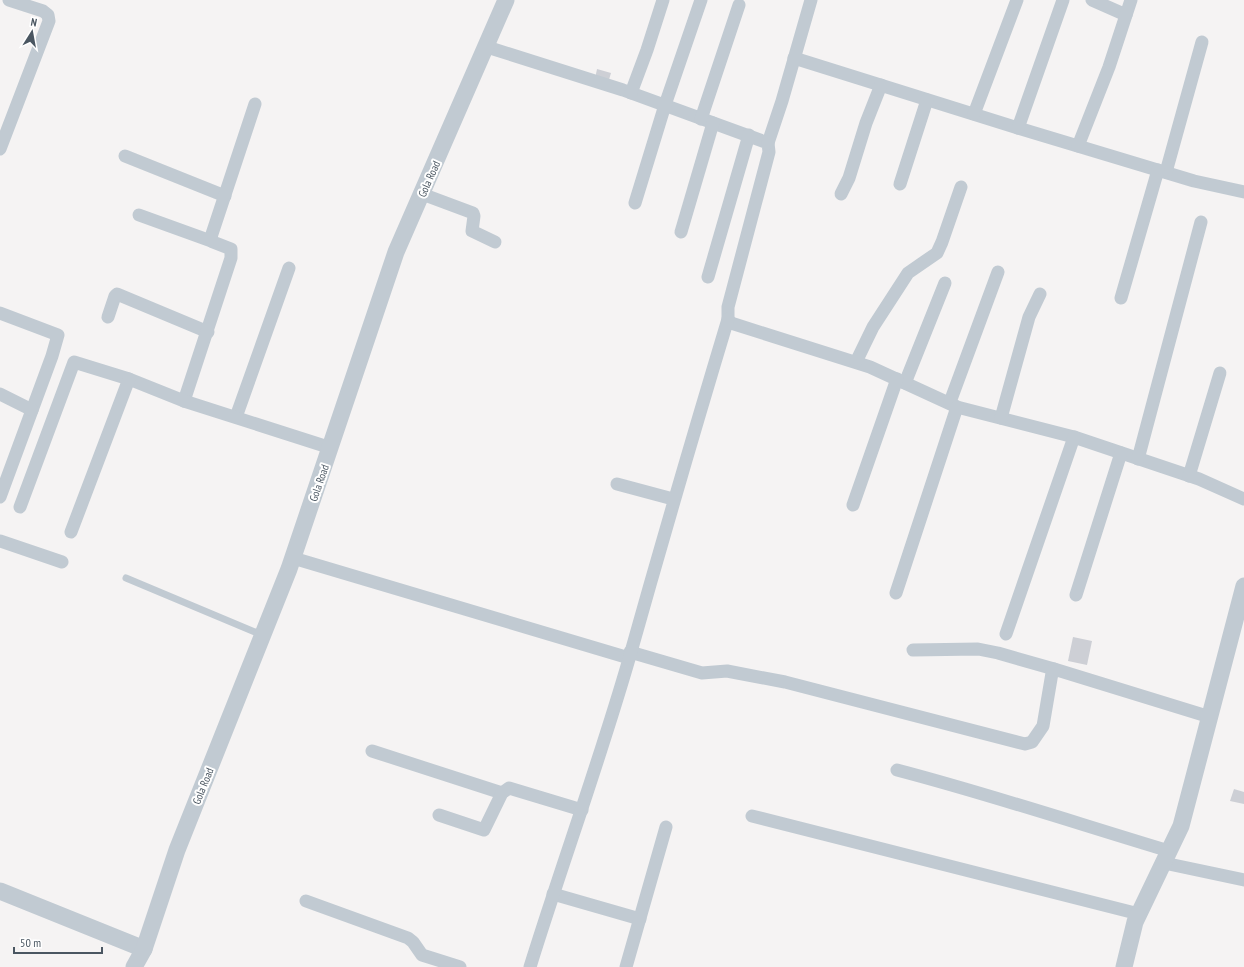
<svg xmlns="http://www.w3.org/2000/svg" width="1244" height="967" font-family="'PT Sans Narrow',sans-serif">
<rect width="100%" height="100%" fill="#f5f3f3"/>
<!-- building -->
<g fill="#cdcfd5">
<polygon points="597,69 611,73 608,83 595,79"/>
<polygon points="1073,637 1092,641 1087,665 1068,661"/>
<polygon points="1234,789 1244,792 1244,804 1230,801"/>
</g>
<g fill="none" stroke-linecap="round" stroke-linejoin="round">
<!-- service -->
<polyline stroke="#c1cad2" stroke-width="7" points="126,578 262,635"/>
<!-- minor -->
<g stroke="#c1cad2" stroke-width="13">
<polyline points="1092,0 1126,15"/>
<polyline points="487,47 623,90 768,143 769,152 728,307 728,319 731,323 870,367 957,407 1074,437 1199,479 1244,499"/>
<polyline points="794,58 1018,128 1194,181 1244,192"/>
<polyline points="631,93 647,50 663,0"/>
<polyline points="974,114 1017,0"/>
<polyline points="701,119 739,5"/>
<polyline points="1018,128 1063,0"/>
<polyline points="768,143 782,101 811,0"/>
<polyline points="1078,146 1109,67 1131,0"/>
<polyline points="0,149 49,21 48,15 43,11 9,0"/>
<polyline points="125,156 225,196"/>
<polyline points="1166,172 1202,42"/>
<polyline points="900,184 927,100"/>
<polyline points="422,194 473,213 474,216 472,231 495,242"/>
<polyline points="841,194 849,178 866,123 881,85"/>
<polyline points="635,203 665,105 701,0"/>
<polyline points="139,215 211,241"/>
<polyline points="681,232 713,123"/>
<polyline points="708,277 749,135"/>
<polyline points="1121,298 1158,170"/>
<polyline points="0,313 58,335 52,356 0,497"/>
<polyline points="108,317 115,296 117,294 208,332"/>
<polyline points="856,362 873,327 908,273 937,253 942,242 961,187"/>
<polyline points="905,383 945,283"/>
<polyline points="0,394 32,410"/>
<polyline points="184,401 231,258 231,249 213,242 211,237 255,104"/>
<polyline points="950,402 998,272"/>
<polyline points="236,417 289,268"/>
<polyline points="1001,418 1029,317 1040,294"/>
<polyline points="1138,459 1201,222"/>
<polyline points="1189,476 1220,373"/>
<polyline points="617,484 673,499"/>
<polyline points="853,505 897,379"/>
<polyline points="20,507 74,362 129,379 184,401 331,448"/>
<polyline points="71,532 129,379"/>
<polyline points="0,541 62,562"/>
<polyline points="293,558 629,658"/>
<polyline points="896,593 957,407"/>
<polyline points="1076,595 1121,453"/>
<polyline points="1006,634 1074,437"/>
<polyline points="913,650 978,649 998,653 1054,669"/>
<polyline points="630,652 702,673 727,671 785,682 1025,744 1032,742 1043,726 1052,673 1054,669 1210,717"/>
<polyline points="372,751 502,793"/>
<path d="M 897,770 C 989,794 1079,824 1169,851"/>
<polyline points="439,815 484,830 502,793 509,788 582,810"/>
<polyline points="752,816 1139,914"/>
<polyline points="1164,863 1244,880"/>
<polyline points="553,894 640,919"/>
<polyline points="306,901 408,938 413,942 422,955 460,967"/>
<path d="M 530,967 C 562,864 599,763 629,659 C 661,545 694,432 728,319"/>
<polyline points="626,967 666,827"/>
</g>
<!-- tertiary -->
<g stroke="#c1cad2" stroke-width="17">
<polyline points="0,891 144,949"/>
<polyline points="134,967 144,949 177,850 289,569 396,252 506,0"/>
<polyline points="1124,967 1135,922 1181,826 1244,586"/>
</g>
</g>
<g text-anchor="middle" stroke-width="4" stroke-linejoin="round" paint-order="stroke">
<!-- street labels -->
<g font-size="11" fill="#4a5661" stroke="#fff">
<text transform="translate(429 179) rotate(-66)" y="4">Gola Road</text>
<text transform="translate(319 483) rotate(-71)" y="4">Gola Road</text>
<text transform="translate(203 786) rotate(-68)" y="4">Gola Road</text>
</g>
</g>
<!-- north arrow -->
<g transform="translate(32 32) rotate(11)" stroke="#ffffff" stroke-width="3" paint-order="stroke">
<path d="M0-3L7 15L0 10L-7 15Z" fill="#4a5661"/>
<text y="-6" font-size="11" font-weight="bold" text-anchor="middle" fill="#4a5661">N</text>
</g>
<!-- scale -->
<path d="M14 947v6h88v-6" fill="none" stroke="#4a5661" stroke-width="2"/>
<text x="20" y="947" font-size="12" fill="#4a5661" stroke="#ffffff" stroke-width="3" paint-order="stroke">50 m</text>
</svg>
